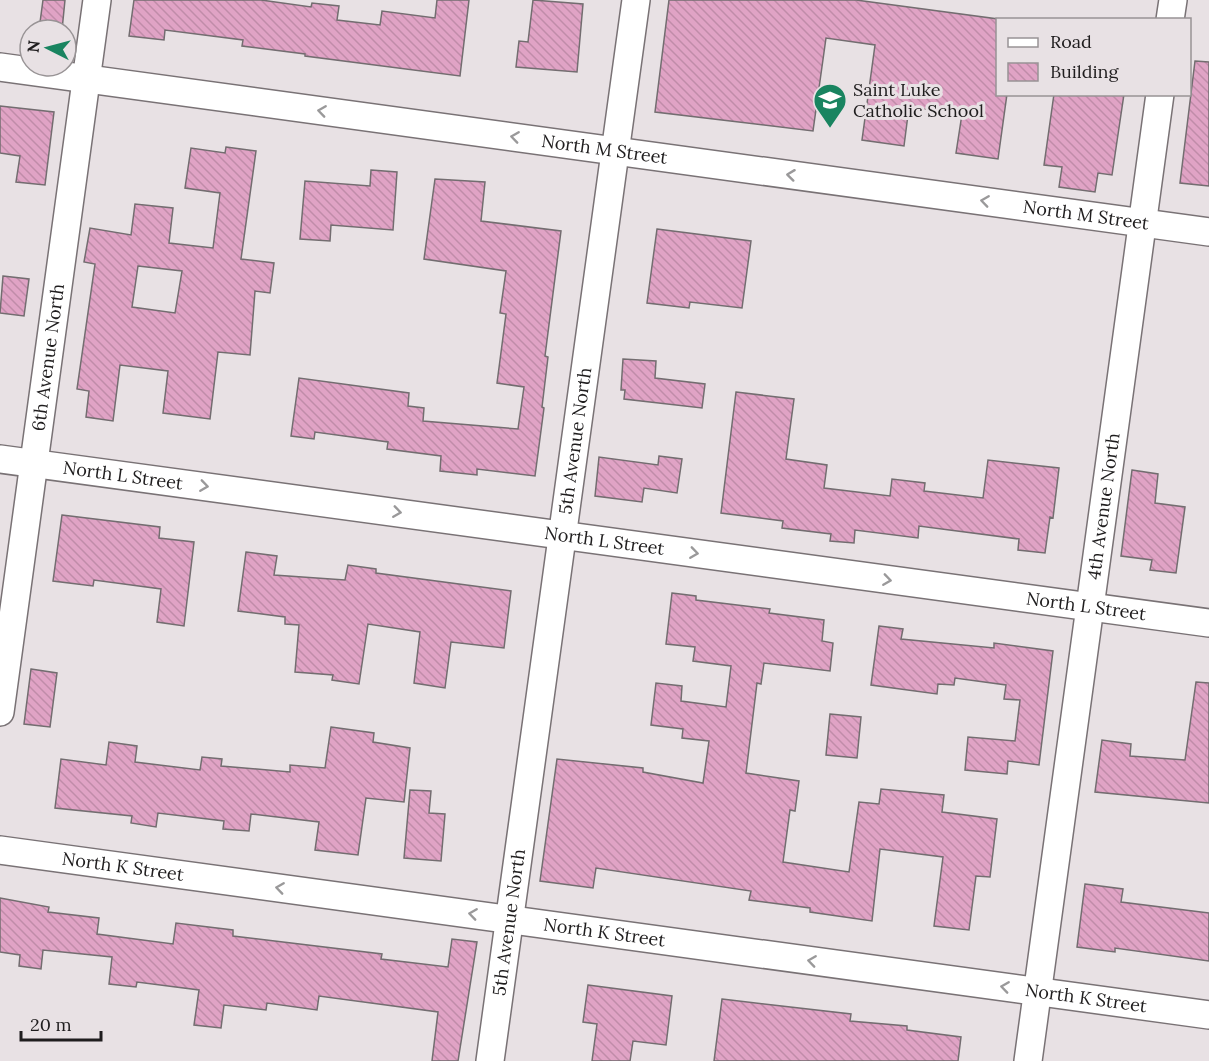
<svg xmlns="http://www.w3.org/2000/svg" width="1209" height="1061" font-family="Lora,serif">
<defs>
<pattern id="building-back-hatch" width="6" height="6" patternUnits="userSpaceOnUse" patternTransform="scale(1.5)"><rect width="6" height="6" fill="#e0a3c5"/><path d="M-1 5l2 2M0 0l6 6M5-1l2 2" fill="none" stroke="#c08ca9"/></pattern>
</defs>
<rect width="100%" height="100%" fill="#e8e1e4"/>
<!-- building -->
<g fill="url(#building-back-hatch)" stroke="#736d70" stroke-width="1.5" fill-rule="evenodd">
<polygon points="43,0 65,0 62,30 39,30"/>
<polygon points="134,0 261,0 311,7 312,3 339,6 337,20 380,25 382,11 435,18 437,0 469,0 460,76 305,56 305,54 242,46 243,40 165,30 164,40 129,36"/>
<polygon points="533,0 583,4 577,72 516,67 519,41 528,42"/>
<polygon points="669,0 856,0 998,19 998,94 1007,94 998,159 956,153 962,114 909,107 904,146 862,140 875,45 826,38 813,131 655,112"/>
<polygon points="1195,61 1209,62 1209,186 1180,183"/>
<polygon points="1054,94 1124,94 1112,175 1098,173 1095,192 1059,187 1062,167 1044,165"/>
<polygon points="0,106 54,112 45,185 16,182 20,156 0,153"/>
<path d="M 226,147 L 256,151 L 241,259 L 274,263 L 270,293 L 255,291 L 250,355 L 218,352 L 210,419 L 163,413 L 168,371 L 120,365 L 113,421 L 86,417 L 89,391 L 77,389 L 95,264 L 84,262 L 90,228 L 131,235 L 135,204 L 173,208 L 169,243 L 213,248 L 220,193 L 185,188 L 191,148 L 225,153 ZM 138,266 L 182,271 L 175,313 L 132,307 Z"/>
<polygon points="371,170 397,172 393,230 331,225 330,241 300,239 305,181 370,186"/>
<polygon points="435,179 485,182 481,221 561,231 545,356 548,357 542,407 544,408 535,476 477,469 477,475 440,471 441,456 387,449 388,442 315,432 314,439 291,436 299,378 409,393 408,406 424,408 423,421 518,429 524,387 497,383 506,314 500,313 506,271 424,259"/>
<polygon points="657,229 751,241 742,308 690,302 689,308 647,303"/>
<polygon points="3,276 29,279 24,316 0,313"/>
<polygon points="623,359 656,361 655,378 705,384 702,408 624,399 625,390 621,390"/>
<polygon points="736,392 794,399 786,459 827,465 824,488 890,496 892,479 925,483 924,491 983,498 988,460 1059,468 1053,518 1050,517 1045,553 1018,550 1019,539 919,526 918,538 855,530 854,543 830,541 831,534 782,528 783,521 721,513"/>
<polygon points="659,456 682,459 677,493 644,488 642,502 595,496 599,457 658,465"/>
<polygon points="1132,470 1158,474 1155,503 1185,507 1176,573 1150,570 1152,560 1121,556"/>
<polygon points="62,515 160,527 159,538 194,542 184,626 157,622 161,589 94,580 93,586 53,581"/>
<polygon points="246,552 277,556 274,575 345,580 348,565 376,569 376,573 511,591 504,648 451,642 445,688 414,683 420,632 368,624 359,684 332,680 333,675 295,672 299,625 285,624 285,617 238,611"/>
<polygon points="672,593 696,596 696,600 770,609 769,613 824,620 822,641 833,643 830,671 764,663 761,684 757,683 746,773 799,781 795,811 790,810 783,862 849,872 859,802 879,804 881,789 944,795 942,812 997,819 990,877 976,876 969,930 934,926 943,857 880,849 872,921 810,912 810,908 749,900 751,891 596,868 593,888 540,881 557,759 643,768 643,772 703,783 709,741 682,738 683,729 651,725 656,683 682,686 681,701 726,707 731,666 693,661 695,647 666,644"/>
<polygon points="879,626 903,629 901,639 994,648 994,643 1053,651 1039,765 1008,761 1007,774 965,770 968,737 1015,741 1020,700 1004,699 1006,685 955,678 954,685 938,684 937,694 871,685"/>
<polygon points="31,669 57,673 50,727 24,724"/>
<polygon points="1196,682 1209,683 1209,803 1095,792 1102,740 1131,744 1130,756 1185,760"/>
<polygon points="830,714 861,717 857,758 826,755"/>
<polygon points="331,727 374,733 373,742 410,748 404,802 366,798 358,855 315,850 319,822 251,814 249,831 223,829 224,821 158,813 156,827 131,823 132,816 55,808 61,759 106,765 109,742 137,746 135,762 200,770 202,757 222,759 221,766 290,772 290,765 325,768"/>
<polygon points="410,790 431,791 429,813 445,814 441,861 404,858"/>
<polygon points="1085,884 1123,889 1121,902 1209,913 1209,961 1115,948 1115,952 1077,947"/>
<polygon points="0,898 49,907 48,912 99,918 97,934 173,944 176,923 233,930 233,936 382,954 381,959 448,967 452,939 477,942 458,1061 432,1061 438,1012 319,996 317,1010 267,1003 266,1010 224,1005 221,1028 194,1025 199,990 137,982 136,987 109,984 112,957 43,950 41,969 19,966 20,955 0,952"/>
<polygon points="588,985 672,996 666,1045 633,1041 630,1061 592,1061 597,1024 583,1022"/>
<polygon points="722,999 851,1014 850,1021 907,1026 907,1030 961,1037 958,1061 714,1061"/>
</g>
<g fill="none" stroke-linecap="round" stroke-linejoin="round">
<!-- minor casing -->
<g stroke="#797275" stroke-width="30">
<g id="minor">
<polyline points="1170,20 1173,0"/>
<path id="s1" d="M 0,67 L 1209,232"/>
<path id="s2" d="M 0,459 L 1209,623"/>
<path id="s3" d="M 0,712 L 97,0"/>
<path id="s4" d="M 0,850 L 1209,1015"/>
<path id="s5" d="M 490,1061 L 636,0"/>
<path id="s6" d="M 1028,1061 L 1160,94"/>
</g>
</g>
<!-- minor -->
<use href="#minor" stroke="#fff" stroke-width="27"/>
</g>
<!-- one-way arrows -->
<defs><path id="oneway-chevron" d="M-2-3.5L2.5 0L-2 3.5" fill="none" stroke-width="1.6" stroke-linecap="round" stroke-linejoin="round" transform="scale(1.5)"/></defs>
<g stroke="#9a999a">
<use href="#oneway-chevron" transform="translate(322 111) rotate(-172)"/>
<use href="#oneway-chevron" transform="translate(515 137) rotate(-172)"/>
<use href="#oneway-chevron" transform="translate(791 175) rotate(-173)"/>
<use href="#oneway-chevron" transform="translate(985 201) rotate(-172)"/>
<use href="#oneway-chevron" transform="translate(204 486) rotate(8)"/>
<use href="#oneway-chevron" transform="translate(397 512) rotate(8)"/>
<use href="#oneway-chevron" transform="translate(694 553) rotate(8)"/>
<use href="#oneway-chevron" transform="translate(887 580) rotate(8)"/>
<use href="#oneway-chevron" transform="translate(280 888) rotate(-172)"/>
<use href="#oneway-chevron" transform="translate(473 914) rotate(-172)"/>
<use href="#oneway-chevron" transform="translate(812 961) rotate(-172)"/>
<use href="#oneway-chevron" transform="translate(1005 987) rotate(-172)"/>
</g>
<!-- icons -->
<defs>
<g id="school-pin" transform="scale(1.725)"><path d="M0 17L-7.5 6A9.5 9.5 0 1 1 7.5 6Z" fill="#198460" stroke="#e8e1e4"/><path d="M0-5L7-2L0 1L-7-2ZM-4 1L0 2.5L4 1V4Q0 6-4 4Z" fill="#fff"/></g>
</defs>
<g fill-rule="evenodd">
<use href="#school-pin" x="830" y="100"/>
</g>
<g text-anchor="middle" stroke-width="6" stroke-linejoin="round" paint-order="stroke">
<!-- poi labels -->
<g font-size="18" fill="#1f1d1e" stroke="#e8e1e4" text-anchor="start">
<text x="853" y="96">Saint Luke<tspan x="853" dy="21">Catholic School</tspan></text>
</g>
<!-- street labels -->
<g font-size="18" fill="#1f1d1e" stroke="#e8e1e4">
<text dy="6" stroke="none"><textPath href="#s1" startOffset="610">North M Street</textPath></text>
<text dy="6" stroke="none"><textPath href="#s1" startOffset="1096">North M Street</textPath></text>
<text dy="6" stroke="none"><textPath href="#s3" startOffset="358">6th Avenue North</textPath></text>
<text dy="6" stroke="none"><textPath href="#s5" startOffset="626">5th Avenue North</textPath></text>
<text dy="6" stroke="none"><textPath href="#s2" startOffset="124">North L Street</textPath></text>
<text dy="6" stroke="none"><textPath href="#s6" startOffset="560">4th Avenue North</textPath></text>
<text dy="6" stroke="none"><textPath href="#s2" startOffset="610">North L Street</textPath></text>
<text dy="6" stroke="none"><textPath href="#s2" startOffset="1096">North L Street</textPath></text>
<text dy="6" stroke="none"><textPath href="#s4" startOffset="124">North K Street</textPath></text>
<text dy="6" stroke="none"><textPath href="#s5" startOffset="140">5th Avenue North</textPath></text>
<text dy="6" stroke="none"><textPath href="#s4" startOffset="610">North K Street</textPath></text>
<text dy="6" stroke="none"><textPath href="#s4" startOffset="1096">North K Street</textPath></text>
</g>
</g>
<!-- legend -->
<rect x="996" y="18" width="195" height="78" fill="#e8e1e4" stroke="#989395" stroke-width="1.5"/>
<rect x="1008" y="38" width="30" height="9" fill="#ffffff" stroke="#989395" stroke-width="1.5"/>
<text x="1050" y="48" font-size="18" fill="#1f1d1e">Road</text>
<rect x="1008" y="63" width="30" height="18" fill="url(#building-back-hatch)" stroke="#989395" stroke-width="1.5"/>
<text x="1050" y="78" font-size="18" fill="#1f1d1e">Building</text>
<!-- north arrow -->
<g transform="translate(48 48) rotate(276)"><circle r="28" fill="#e8e1e4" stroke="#989395" stroke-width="1.5"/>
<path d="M0-4.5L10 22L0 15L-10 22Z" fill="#198460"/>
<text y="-9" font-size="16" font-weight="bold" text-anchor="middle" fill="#1f1d1e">N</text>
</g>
<!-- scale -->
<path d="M21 1031v9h80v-9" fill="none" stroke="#1f1d1e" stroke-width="3"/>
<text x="30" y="1031" font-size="18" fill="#1f1d1e" stroke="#e8e1e4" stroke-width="4.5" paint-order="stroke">20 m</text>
</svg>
